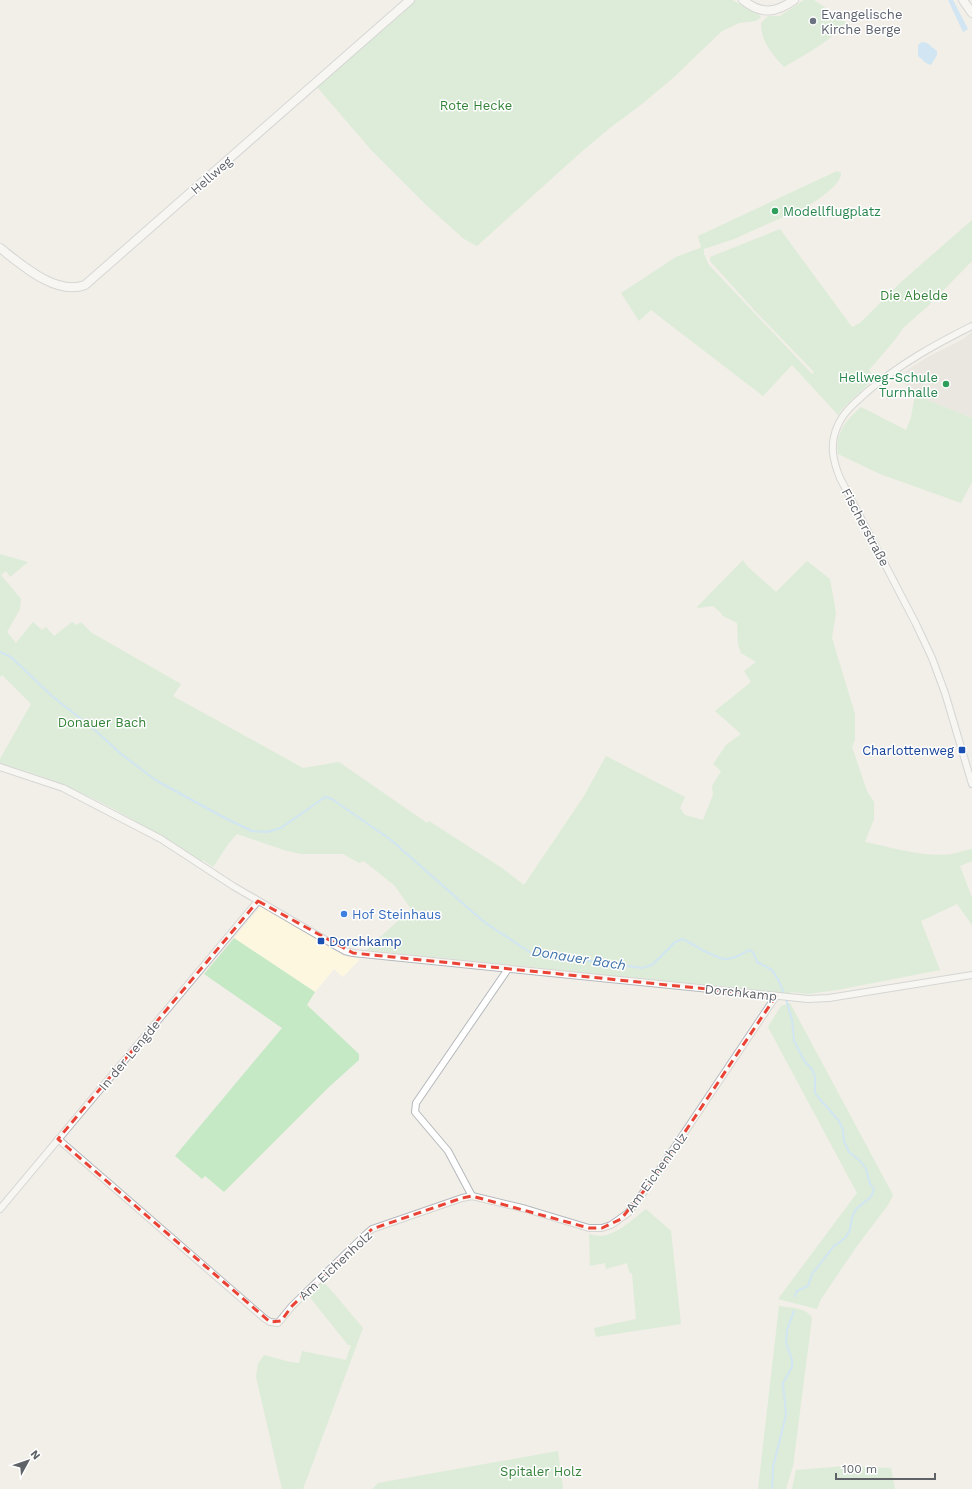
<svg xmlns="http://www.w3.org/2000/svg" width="972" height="1489" font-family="'Work Sans',sans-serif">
<rect width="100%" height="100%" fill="#f1efe8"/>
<!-- commercial -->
<polygon fill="#fef7e0" points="261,906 344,956 360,959 343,977 334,969 315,992 234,938"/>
<!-- education -->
<polygon fill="#e1ded6" points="972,332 972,418 915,395 898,376 926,358 963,339"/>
<!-- green -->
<g fill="#c5e8c5">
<path d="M 415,0 L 732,0 C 739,4 758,12 761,17 L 756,21 L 739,23 L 722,31 L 673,78 L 642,104 L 611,127 L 579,154 L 477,246 L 464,239 L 424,203 L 373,152 L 317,87 Z"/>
<path d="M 804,0 L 814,0 L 846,22 C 832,41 804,55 784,67 C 772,54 761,42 761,23 L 768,16 L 780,16 Z"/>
<path d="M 837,171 L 841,173 C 842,184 817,200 808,206 L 734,239 L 704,249 L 704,254 L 709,265 L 812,374 L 814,372 L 755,311 L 710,261 L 710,257 L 780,229 L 852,327 L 860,323 L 901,282 L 972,220 L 972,261 L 927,307 L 904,327 L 894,341 L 869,370 L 875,378 L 843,408 L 838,415 L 792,365 L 763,396 L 651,310 L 639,321 L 621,293 L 676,257 L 700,248 L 701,246 L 699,241 L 698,236 Z"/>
<path d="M 915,395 L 972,418 L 972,482 L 961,503 L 880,474 L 838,454 C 835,433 846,420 861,407 L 906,430 L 911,417 Z"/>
<path d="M 0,554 L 28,562 L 10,577 L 6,571 L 1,575 L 21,599 L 20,609 L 7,632 L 16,643 L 33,622 L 42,630 L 46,627 L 54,636 L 72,622 L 77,625 L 81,622 L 92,633 L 181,684 L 173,696 L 303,768 L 339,762 L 427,823 L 429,821 L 502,868 L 524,885 L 584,796 L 606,756 L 685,797 L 680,808 L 685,815 L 703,820 L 713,795 L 712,786 L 721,771 L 713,764 L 726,745 L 741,734 L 715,711 L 751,682 L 744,671 L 756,662 L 741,653 L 738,644 L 737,623 L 723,616 L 720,612 L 713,606 L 698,608 L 697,607 L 743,560 L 747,566 L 776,592 L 807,561 L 830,579 L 836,613 L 832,638 L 855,714 L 855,740 L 852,747 L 867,791 L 874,802 L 874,819 L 865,842 C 889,847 927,858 951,854 C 958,853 965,850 972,849 L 972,861 L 960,866 L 972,898 L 972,925 L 957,904 L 921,921 L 940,970 L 837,990 L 808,994 L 790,992 L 791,994 L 366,950 L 411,909 L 395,886 L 364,861 L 359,863 L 343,854 L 301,854 L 287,851 L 237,834 L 229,843 L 213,867 L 203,860 L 201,862 C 156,832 111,805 61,784 C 41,775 20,770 0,763 L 0,759 L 31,704 L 2,675 L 0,677 Z"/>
<polygon points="234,938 315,992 307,1005 359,1054 359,1060 329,1087 224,1192 205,1176 202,1179 175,1156 282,1028 204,974"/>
<polygon points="790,1003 893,1195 888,1205 857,1246 821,1299 817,1309 778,1299 857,1193 768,1027 781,1006"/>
<path d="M 646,1209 L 671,1231 L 681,1324 L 596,1337 L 594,1328 L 636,1319 L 632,1273 L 630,1274 L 627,1263 L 606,1269 L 605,1263 L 590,1266 L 589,1234 C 593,1235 598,1236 602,1236 C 618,1234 633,1219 646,1209 Z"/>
<polygon points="326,1277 325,1283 363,1328 303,1489 282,1489 256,1377 258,1364 264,1355 290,1362 299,1363 302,1351 346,1360 351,1345 348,1345 308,1295"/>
<path d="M 779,1306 C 791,1308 806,1307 812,1318 L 793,1466 L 786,1489 L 758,1489 Z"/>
<polygon points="558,1451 563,1489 372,1489 378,1483"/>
<polygon points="846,1466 891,1468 895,1489 792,1489 796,1470"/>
</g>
<!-- water -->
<g fill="#aadaff">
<polygon points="948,0 953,0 968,29 963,32"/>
<polygon points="922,42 927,43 937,51 937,55 931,65 926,63 918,56 918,45"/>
</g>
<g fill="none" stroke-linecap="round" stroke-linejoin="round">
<!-- stream -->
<g stroke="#aadaff" stroke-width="2">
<path d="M 0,652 L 11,657 L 52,696 L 96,731 L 121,754 L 157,781 L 225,818 L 252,831 L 267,832 L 281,828 L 325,797 L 332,799 L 391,840 L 484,922 L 531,953 L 642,968 L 652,965 L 675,942 L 683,939 C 692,944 717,960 726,959 C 735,959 742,954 749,950 L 753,952 L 757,962 L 772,970 L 779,981 L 784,994"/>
<polyline points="786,999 792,1020 794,1041 805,1062 812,1069 815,1077 815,1093 818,1097 839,1121 843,1130 844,1141 849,1152 860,1161 866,1169 870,1184 874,1189 871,1197 856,1209 852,1217 850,1230 845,1238 834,1246 812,1274 808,1286 797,1291 795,1296"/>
<polyline points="772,1489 773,1467 786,1415 783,1383 792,1367 792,1360 786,1343 787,1330 794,1311"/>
</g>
<!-- street casing -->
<g stroke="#b5b8bc" stroke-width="8">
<g id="street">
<path d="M 972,326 C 932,346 902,363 868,391 C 857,401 844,411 838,425 C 829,444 833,461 840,478 L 916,624 L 932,658 L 945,693 L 972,784"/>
<polyline points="0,767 63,788 161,839 233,886 336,946 345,951 353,953 808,999 829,998 972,975"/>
<polyline points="58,1139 264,1318 270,1322 278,1323 292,1306 365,1235 372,1229 462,1198 472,1196 526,1209 589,1228 602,1228 611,1225 628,1213 652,1181 776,996"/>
<polyline points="472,1196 448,1151 415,1112 416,1103 508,969"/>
<polyline points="0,1209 258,901"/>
</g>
</g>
<!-- secondary casing -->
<g stroke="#b6babf" stroke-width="10">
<g id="secondary">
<path d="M 743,0 C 761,15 776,13 794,0"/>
<polyline points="963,0 972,13"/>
<path d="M 0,248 C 22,265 56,296 85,285 L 410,0"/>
</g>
</g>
<!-- street -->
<use href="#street" stroke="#fff" stroke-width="6"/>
<!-- secondary -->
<use href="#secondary" stroke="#fff" stroke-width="8"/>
</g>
<!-- marked area -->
<path d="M0 0H972V1489H0ZM 258,901 L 353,953 L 776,996 L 652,1181 L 621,1219 L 602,1228 L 589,1228 L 472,1196 L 462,1198 L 372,1229 L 292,1306 L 281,1321 L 270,1322 L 58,1139 Z" fill="#f1efe8" fill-opacity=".55" fill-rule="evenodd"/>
<path fill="none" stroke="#ea4335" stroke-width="3" stroke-dasharray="8 5" stroke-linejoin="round" d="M 258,901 L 353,953 L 776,996 L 652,1181 L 621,1219 L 602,1228 L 589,1228 L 472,1196 L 462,1198 L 372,1229 L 292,1306 L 281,1321 L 270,1322 L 58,1139 Z"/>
<!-- markers -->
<circle fill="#6b7280" stroke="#fff" stroke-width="1.5" cx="813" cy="21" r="4"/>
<g fill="#2e9e5b" stroke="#fff" stroke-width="1.5">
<circle cx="775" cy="211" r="4"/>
<circle cx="946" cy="384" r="4"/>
</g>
<g fill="#1a4fb4" stroke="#fff" stroke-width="1.5">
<rect x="958" y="746" width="8" height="8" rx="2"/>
<rect x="317" y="937" width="8" height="8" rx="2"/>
</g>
<circle fill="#3f7fe0" stroke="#fff" stroke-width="1.5" cx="344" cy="914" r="4"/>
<g text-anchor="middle" stroke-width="3" stroke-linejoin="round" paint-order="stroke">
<!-- worship labels -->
<g font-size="13" fill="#5b616d" stroke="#fff" text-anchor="start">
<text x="821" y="19">Evangelische<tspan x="821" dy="15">Kirche Berge</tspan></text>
</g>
<!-- park labels -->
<g font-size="13" fill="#348238" stroke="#fff">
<text x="476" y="110">Rote Hecke</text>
<text x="914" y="300">Die Abelde</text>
<text x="102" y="727">Donauer Bach</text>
<text x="541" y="1476">Spitaler Holz</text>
</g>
<!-- street labels -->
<g font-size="13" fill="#5f6368" stroke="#fff">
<text transform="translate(211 175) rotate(-41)" y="5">Hellweg</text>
<text transform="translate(866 527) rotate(62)" y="5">Fischerstraße</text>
<text transform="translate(741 992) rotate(6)" y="5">Dorchkamp</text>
<text transform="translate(129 1055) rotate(-50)" y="5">In der Lengde</text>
<text transform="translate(656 1172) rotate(-54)" y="5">Am Eichenholz</text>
<text transform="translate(335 1265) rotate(-43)" y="5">Am Eichenholz</text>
</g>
<!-- leisure labels -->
<g font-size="13" fill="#27864d" stroke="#fff" text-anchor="start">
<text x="783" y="216">Modellflugplatz</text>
<text x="938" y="382" text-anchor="end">Hellweg-Schule<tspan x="938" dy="15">Turnhalle</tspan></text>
</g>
<!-- transit labels -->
<g font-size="13" fill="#164399" stroke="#fff" text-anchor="end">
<text x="954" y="755">Charlottenweg</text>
<text x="329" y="946" text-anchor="start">Dorchkamp</text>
</g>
<!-- shop labels -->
<g font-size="13" fill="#366cbe" stroke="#fff" text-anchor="start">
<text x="352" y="919">Hof Steinhaus</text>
</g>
<!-- water labels -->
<g font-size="14" font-style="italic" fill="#4174aa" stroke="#fff">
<text transform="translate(579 958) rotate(9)" y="5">Donauer Bach</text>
</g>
</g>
<!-- north arrow -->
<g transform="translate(28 1461) rotate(50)" stroke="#ffffff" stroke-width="3" paint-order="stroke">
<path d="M0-3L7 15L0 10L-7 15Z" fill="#5f6368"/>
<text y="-6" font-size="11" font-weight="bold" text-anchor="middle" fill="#5f6368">N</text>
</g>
<!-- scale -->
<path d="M836 1473v6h99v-6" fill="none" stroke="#5f6368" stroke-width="2"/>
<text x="842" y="1473" font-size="12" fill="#5f6368" stroke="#ffffff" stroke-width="3" paint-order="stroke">100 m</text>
</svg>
